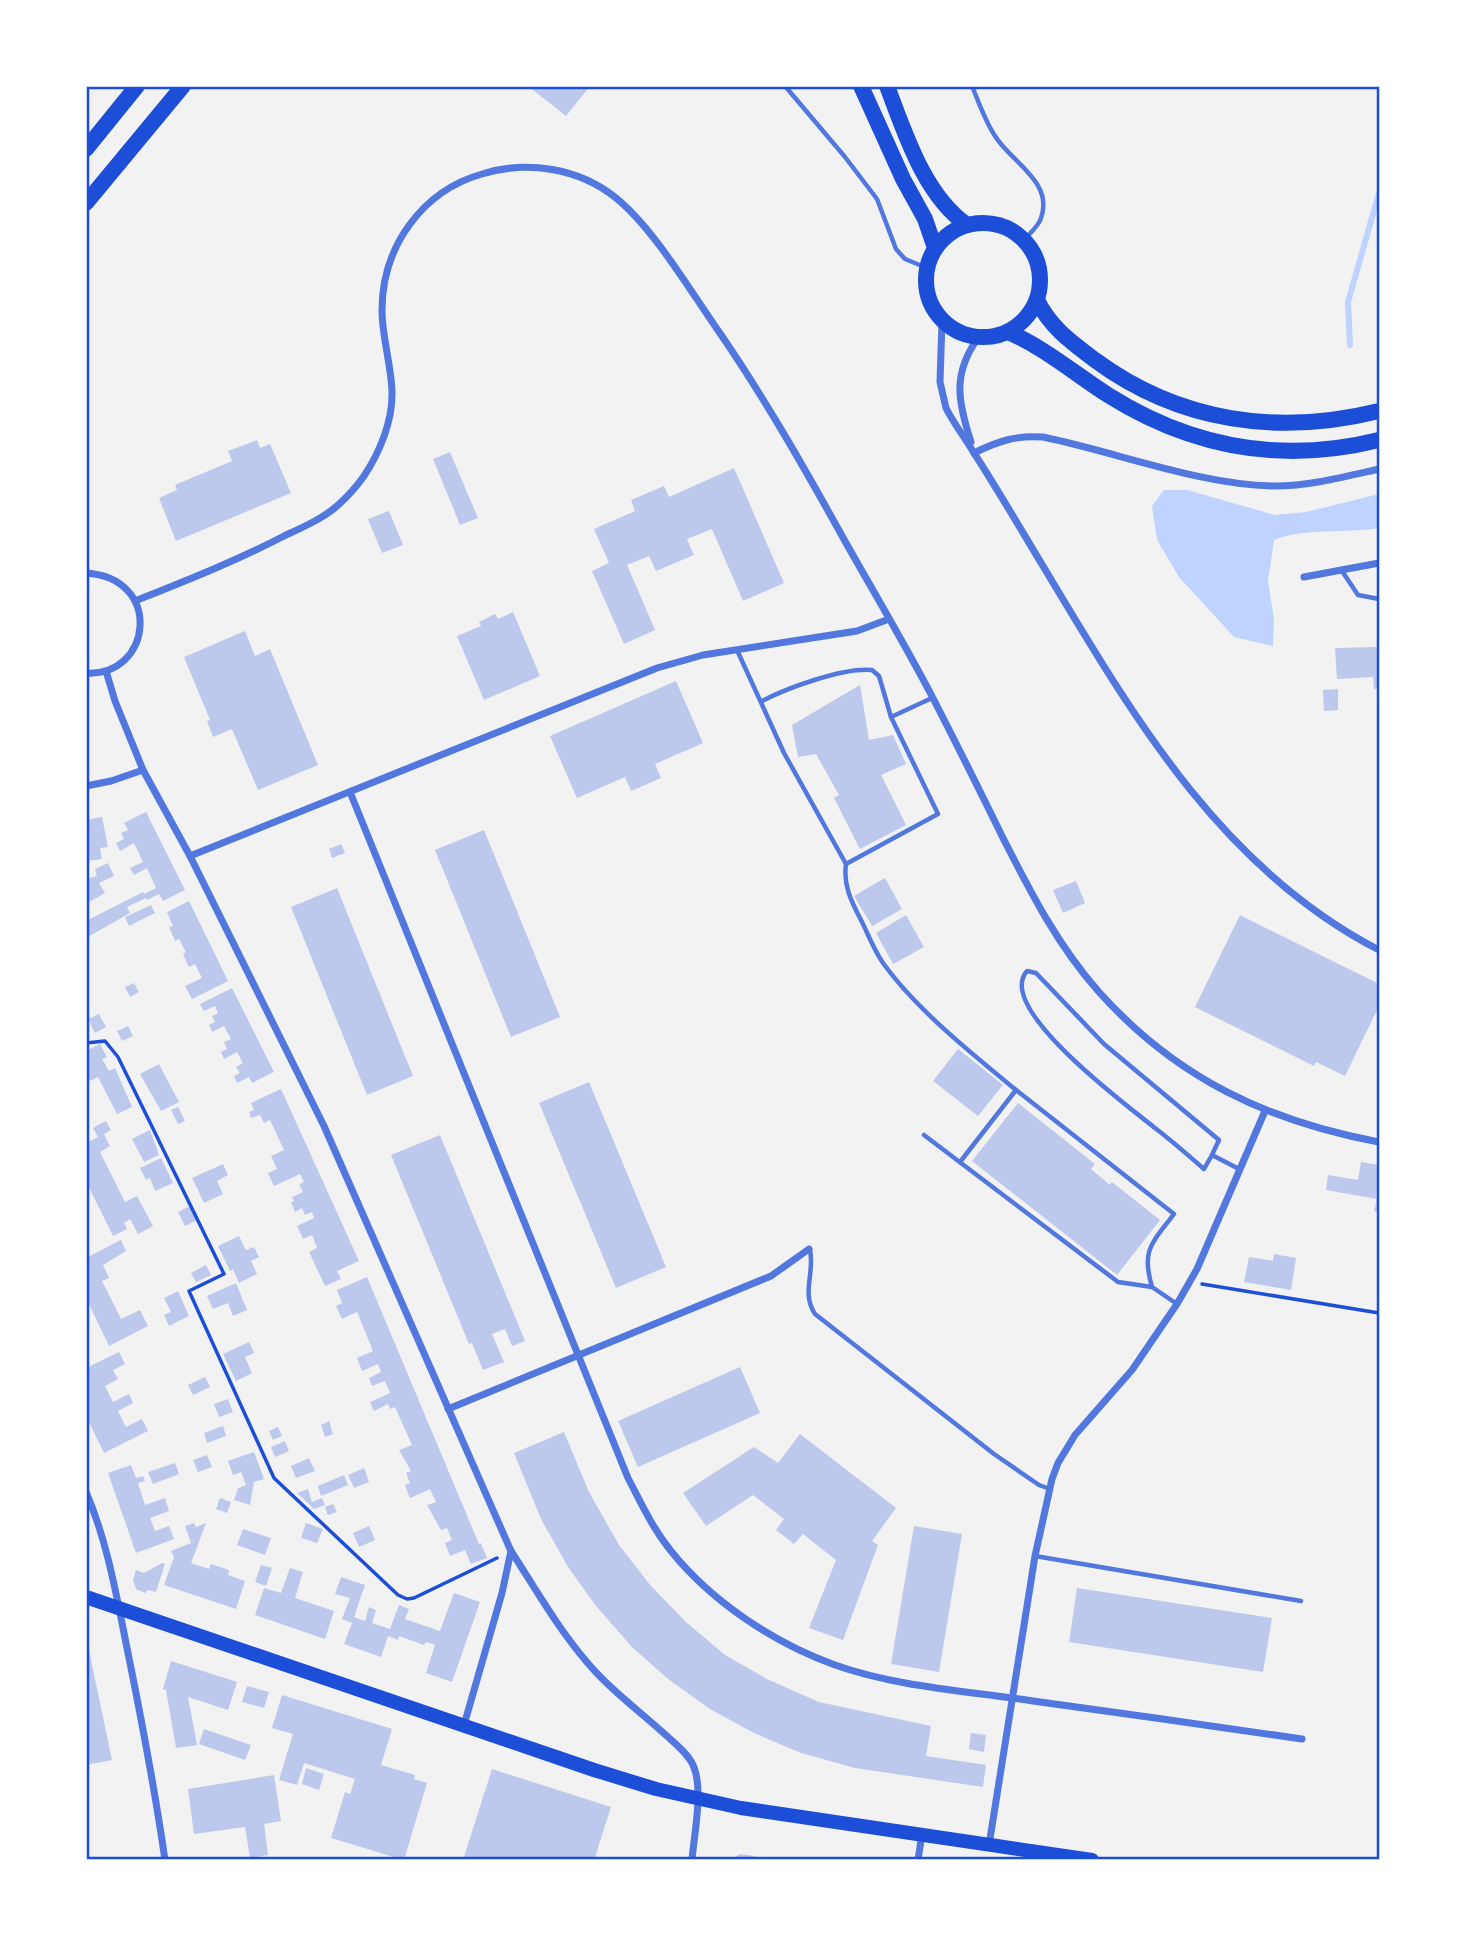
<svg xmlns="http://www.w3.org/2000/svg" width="1465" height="1946" font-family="Barlow,sans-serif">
<rect width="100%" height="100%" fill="#f2f2f2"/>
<!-- water -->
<path fill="#bfd3fe" d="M 1164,490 L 1187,490 L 1275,515 L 1306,512 L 1379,494 L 1379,528 C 1344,534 1307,527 1274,540 L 1268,581 L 1274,619 L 1273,646 L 1234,637 L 1179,577 L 1157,540 L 1152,506 Z"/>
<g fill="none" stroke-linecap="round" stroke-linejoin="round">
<!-- stream -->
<polyline stroke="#bfd3fe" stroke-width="6" points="1350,345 1348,302 1379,193"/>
</g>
<!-- building -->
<g fill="#bdc9ec">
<polygon points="528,86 590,86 566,116"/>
<polygon points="257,440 260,448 270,444 291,493 176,541 159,498 177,490 175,485 232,461 228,451"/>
<polygon points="450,452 478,518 460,525 433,459"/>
<polygon points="734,468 784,583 743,601 712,529 687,539 694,555 656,571 649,556 627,565 655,630 624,644 592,571 609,563 594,529 635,511 631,500 664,486 669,497"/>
<polygon points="389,511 403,545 382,553 368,519"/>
<polygon points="513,612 540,676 484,700 457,636 481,626 479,622 495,614 498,619"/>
<polygon points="245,631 255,656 270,649 318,765 258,790 232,729 213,737 207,721 210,720 184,657"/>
<polygon points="1379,647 1379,689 1374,689 1373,677 1337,679 1335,648"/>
<polygon points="676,681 703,743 655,764 661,778 631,791 625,777 577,798 550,736"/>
<polygon points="860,685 869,740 893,735 906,764 881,775 906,825 860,849 834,798 839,795 816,754 798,757 792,725"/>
<polygon points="1338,689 1338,710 1324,711 1323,690"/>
<polygon points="146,812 185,890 163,901 159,894 147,900 146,898 127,907 130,913 86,938 86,921 143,892 144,894 156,888 147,868 134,875 130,868 143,862 134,843 120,851 116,843 124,839 121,833 128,830 124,823"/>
<polygon points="102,817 108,847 100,848 102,859 87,861 86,820"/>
<polygon points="484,830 560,1017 511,1037 435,850"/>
<polygon points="341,844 345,853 332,858 329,849"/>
<polygon points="108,863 114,876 99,883 105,893 86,904 86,879 97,876 95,869"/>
<polygon points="885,878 902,909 872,926 854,896"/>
<polygon points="1076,881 1085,903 1063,913 1053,890"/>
<polygon points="337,888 413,1076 367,1095 291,907"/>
<polygon points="189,901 228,981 192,999 185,986 202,978 195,964 189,967 183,954 186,952 179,939 175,941 169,927 173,926 167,912"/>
<polygon points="151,905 155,913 129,926 125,917"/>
<polygon points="906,915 924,947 893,964 876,933"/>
<polygon points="1240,915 1379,984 1379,1006 1345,1076 1316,1062 1314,1066 1195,1007"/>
<polygon points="134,983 139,992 130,997 125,987"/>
<polygon points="232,988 274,1072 252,1083 249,1077 237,1083 234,1076 240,1073 236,1067 243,1063 237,1052 224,1059 221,1052 227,1049 224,1042 231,1039 224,1026 212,1032 209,1025 215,1022 212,1016 218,1013 215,1006 204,1011 200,1004"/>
<polygon points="99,1014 106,1027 95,1033 88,1019"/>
<polygon points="128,1026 133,1036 122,1041 117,1031"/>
<polygon points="100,1044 107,1057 102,1059 109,1071 115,1068 132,1107 117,1114 98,1077 90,1081 86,1071 86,1051"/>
<polygon points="958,1049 1003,1085 978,1116 933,1081"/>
<polygon points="159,1064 179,1102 161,1111 140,1074"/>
<polygon points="589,1082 666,1267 616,1288 539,1103"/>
<polygon points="281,1089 359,1261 337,1271 341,1279 325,1286 309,1252 317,1248 312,1235 303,1239 297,1226 314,1218 312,1212 305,1215 302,1208 295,1212 291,1202 294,1201 292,1197 303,1192 299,1185 304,1182 300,1174 274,1186 268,1173 277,1169 271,1156 284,1150 270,1120 264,1123 260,1115 251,1118 249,1112 254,1110 251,1103"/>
<polygon points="1018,1103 1095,1164 1091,1169 1110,1185 1112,1182 1160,1220 1117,1275 972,1161"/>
<polygon points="178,1107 185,1121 178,1124 171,1110"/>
<polygon points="106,1121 111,1130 104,1134 110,1146 100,1152 125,1202 137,1196 153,1226 138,1234 130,1219 124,1223 127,1229 113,1236 86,1181 86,1143 98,1137 93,1128"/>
<polygon points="150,1130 159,1155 144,1162 132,1139"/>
<polygon points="440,1135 525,1341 512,1346 505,1329 492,1334 504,1362 483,1370 472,1343 469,1344 391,1155"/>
<polygon points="161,1158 173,1183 155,1191 150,1178 146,1180 140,1168"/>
<polygon points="1361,1162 1379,1165 1379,1212 1374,1211 1377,1199 1326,1190 1328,1175 1358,1180"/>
<polygon points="223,1164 228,1175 217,1181 223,1194 204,1203 192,1178"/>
<polygon points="190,1206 197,1220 185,1226 178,1212"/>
<polygon points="239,1236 246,1250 254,1247 259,1257 251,1261 257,1274 239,1283 233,1269 230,1271 218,1246"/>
<polygon points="121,1240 126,1251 103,1265 109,1278 102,1281 121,1319 140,1310 148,1326 109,1346 86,1298 86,1258"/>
<polygon points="1274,1254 1296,1258 1291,1290 1244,1282 1249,1257 1273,1261"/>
<polygon points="206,1265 211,1275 196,1282 191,1273"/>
<polygon points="367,1277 479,1544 481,1543 487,1558 471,1564 465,1550 450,1556 445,1543 452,1540 447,1528 441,1530 427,1505 436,1502 430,1489 410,1498 405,1485 410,1483 406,1473 411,1471 399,1450 412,1445 395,1407 390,1409 388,1404 374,1411 370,1402 390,1393 385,1381 372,1386 369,1378 381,1372 378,1364 362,1371 357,1358 373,1351 357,1312 342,1319 336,1306 342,1303 337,1290"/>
<polygon points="236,1283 247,1310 233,1316 228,1303 213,1309 207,1296"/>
<polygon points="178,1291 189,1316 169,1326 164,1315 171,1312 164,1298"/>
<polygon points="249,1342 254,1353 245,1357 252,1373 236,1381 223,1354"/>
<polygon points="119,1352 125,1364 113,1370 118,1379 105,1386 113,1402 129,1394 133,1403 118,1411 126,1427 142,1419 148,1431 104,1453 86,1416 86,1368"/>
<polygon points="740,1367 760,1413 638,1467 618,1421"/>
<polygon points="205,1377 210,1387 193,1395 188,1385"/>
<polygon points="228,1399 233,1412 219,1417 214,1404"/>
<polygon points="329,1421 333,1434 325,1437 321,1425"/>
<polygon points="223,1426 226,1436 207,1443 204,1433"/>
<polygon points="278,1427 282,1436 273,1440 269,1431"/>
<polygon points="564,1432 589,1492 619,1545 651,1586 686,1622 725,1655 767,1679 819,1702 931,1726 926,1756 986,1765 983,1787 855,1768 801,1753 754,1733 710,1709 668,1679 632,1647 596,1606 568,1567 541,1519 514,1453"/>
<polygon points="800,1434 896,1508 872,1541 878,1545 843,1640 809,1628 836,1560 803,1534 794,1544 776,1530 784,1519 753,1495 706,1526 683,1493 754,1447 778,1463"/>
<polygon points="285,1441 289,1451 275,1457 271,1447"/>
<polygon points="254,1452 264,1479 254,1482 250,1505 234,1500 238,1488 246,1485 241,1472 233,1475 228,1461"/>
<polygon points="207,1455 212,1467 198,1472 193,1460"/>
<polygon points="309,1458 315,1471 296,1478 291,1466"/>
<polygon points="175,1463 179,1474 153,1484 148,1472"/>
<polygon points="131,1465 136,1478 143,1476 145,1481 138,1483 145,1505 165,1498 169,1511 150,1518 155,1531 169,1526 174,1539 136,1553 108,1473"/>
<polygon points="364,1468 369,1482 354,1488 348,1475"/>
<polygon points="344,1475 348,1485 321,1496 318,1486"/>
<polygon points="308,1489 312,1502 322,1498 325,1505 314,1509 297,1493"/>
<polygon points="220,1498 231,1502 227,1513 216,1509"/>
<polygon points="333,1504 337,1512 328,1515 325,1507"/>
<polygon points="194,1523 196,1527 206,1523 191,1563 209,1569 211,1564 229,1570 228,1575 245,1581 236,1609 164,1585 174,1557 171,1551 191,1543 185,1526"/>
<polygon points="306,1523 323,1529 317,1543 301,1538"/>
<polygon points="369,1526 375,1540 359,1547 353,1533"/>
<polygon points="914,1526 962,1534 939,1672 891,1664"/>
<polygon points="243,1529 271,1538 265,1555 237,1545"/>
<polygon points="162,1563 165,1564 156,1592 148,1590 145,1593 136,1589 133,1580 136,1570 144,1573"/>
<polygon points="261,1565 272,1568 266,1586 255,1582"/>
<polygon points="290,1568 303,1572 295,1598 334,1611 325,1639 255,1615 264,1588 281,1593"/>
<polygon points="341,1577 365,1585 354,1617 365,1621 369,1607 376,1610 372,1623 390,1629 399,1605 409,1609 405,1619 440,1631 454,1593 480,1602 452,1682 426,1673 435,1645 426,1642 424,1645 399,1636 398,1640 388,1636 381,1657 344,1644 352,1623 342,1619 350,1598 335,1594"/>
<polygon points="1077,1588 1272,1618 1263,1672 1069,1642"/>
<polygon points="87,1641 112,1760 86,1765 86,1642"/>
<polygon points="171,1661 237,1682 228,1710 188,1697 197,1745 176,1748 166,1690 163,1689"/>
<polygon points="247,1686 269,1692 264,1708 242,1702"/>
<polygon points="282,1695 392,1729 381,1765 415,1775 414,1779 427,1783 404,1860 331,1838 345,1792 350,1794 355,1779 304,1763 297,1785 279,1780 293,1734 272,1728"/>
<polygon points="204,1729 251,1745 245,1760 199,1744"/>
<polygon points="971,1733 986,1735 984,1752 969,1749"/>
<polygon points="306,1768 324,1774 319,1790 302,1784"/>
<polygon points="492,1769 611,1807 594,1860 474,1860 464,1857"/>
<polygon points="274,1775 281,1821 264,1824 268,1855 250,1858 245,1827 194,1834 188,1789"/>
<rect x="86" y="1828" width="3" height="18"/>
<polygon points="740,1854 754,1856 760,1860 731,1860"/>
</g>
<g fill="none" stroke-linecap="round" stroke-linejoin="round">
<!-- path -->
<g stroke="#1d4ed8" stroke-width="3.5">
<polyline points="86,1043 105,1041 118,1057 224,1274 189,1291 274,1478 398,1595 407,1599 414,1598 497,1558"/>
<polyline points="1202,1284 1379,1313"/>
</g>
<!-- service -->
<g stroke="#5277de" stroke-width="4.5">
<polyline points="785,86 845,157 877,199 896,249 905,259 927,268"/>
<path d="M 972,86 C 979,103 985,121 995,136 C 1011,162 1054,182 1041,218 C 1039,226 1029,234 1024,240"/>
<polyline points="1342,571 1358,595 1379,599"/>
<polyline points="737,650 784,753 846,864 938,814 891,717 932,698"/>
<path d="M 762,701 C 787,688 844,667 872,670 L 879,676 L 891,717"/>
<path d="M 846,864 C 843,885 851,901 861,920 C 868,934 874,950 883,963 C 916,1009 972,1054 1016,1090"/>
<polyline points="924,1135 1118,1282 1152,1287 1177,1304"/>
<path d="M 1212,1155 L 1204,1169 C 1188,1155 1172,1141 1155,1128 C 1129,1107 994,1008 1027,971 L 1036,973 L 1104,1044 L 1219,1140 L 1212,1155 L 1239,1169"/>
<path d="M 960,1162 L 1016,1090 L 1174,1214 C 1152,1243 1141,1250 1152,1287"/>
<path d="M 810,1250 C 815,1273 801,1293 815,1314 L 994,1454 L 1039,1485 L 1050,1489"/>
<polyline points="1035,1556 1301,1601"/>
</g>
<!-- minor -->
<g stroke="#5277de" stroke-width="7">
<path d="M 942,321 L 940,382 L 946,408 C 954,424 965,438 974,453 C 998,490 1020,528 1043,566 C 1132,714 1220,868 1379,950"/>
<path d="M 971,442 C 958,402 952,374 978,338"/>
<path d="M 974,453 C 998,441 1017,435 1043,437 C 1116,452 1201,485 1274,486 C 1309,486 1344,477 1379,469"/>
<path d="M 86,573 C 164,578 152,677 86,673"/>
<polyline points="1304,577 1379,563"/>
<path d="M 135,601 C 185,581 236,561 284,536 C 301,528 322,519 337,506 C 346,498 357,486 364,476 C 380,452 393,420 392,391 C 391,364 382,337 382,310 C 382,247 422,191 482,174 C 527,160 579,168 616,198 C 652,227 688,287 715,326 C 763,395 805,469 846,543 C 876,596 907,648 935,702 C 958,747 981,793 1003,838 C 1031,893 1058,946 1099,992 C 1176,1078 1267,1121 1379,1142"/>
<path d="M 106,671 L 115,701 L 143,770 L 190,856 L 324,1126 L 511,1551 C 535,1588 557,1627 586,1661 C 610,1690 641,1712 668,1737 C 677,1745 688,1754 693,1765 C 704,1789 694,1834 692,1860"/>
<polyline points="86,786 111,781 143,770"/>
<path d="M 350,792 L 628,1478 C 641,1503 653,1529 671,1551 C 712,1602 774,1643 835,1665 C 897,1687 968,1691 1033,1701 C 1123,1713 1212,1726 1302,1739"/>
<polyline points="190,856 657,668 703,655 857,631 889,619"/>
<polyline points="448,1409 771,1276 809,1249"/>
<path d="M 86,1492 C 108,1543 117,1599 128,1653 C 142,1722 155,1791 165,1860"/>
<polyline points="464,1725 502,1593 511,1551"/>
<polyline points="989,1845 1035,1556 1052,1479 1058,1463 1075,1435 1132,1370 1177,1304 1197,1269 1265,1111"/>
<polyline points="918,1860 922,1834"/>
</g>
<!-- secondary -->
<polyline stroke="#1d4ed8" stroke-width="14" points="86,1597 594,1770 656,1789 741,1808 1092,1860"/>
<!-- primary -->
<g stroke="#1d4ed8" stroke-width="16">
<polyline points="861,86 903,179 925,219 935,248"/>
<path d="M 887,86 C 905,133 924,195 967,225"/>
<circle cx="983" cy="280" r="57"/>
<path d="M 1037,300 C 1050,327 1071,342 1095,360 C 1179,422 1278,436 1379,411"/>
<path d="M 1008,332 C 1044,347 1075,374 1108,395 C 1192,448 1282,464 1379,440"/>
</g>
<!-- trunk -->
<g stroke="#1d4ed8" stroke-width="16">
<polyline points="86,149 137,86"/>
<polyline points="86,203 183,86"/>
</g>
</g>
<!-- border -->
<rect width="1465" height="1946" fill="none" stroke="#ffffff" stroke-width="175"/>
<rect x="88" y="88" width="1290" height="1770" fill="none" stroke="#1d4ed8" stroke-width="2.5"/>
</svg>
